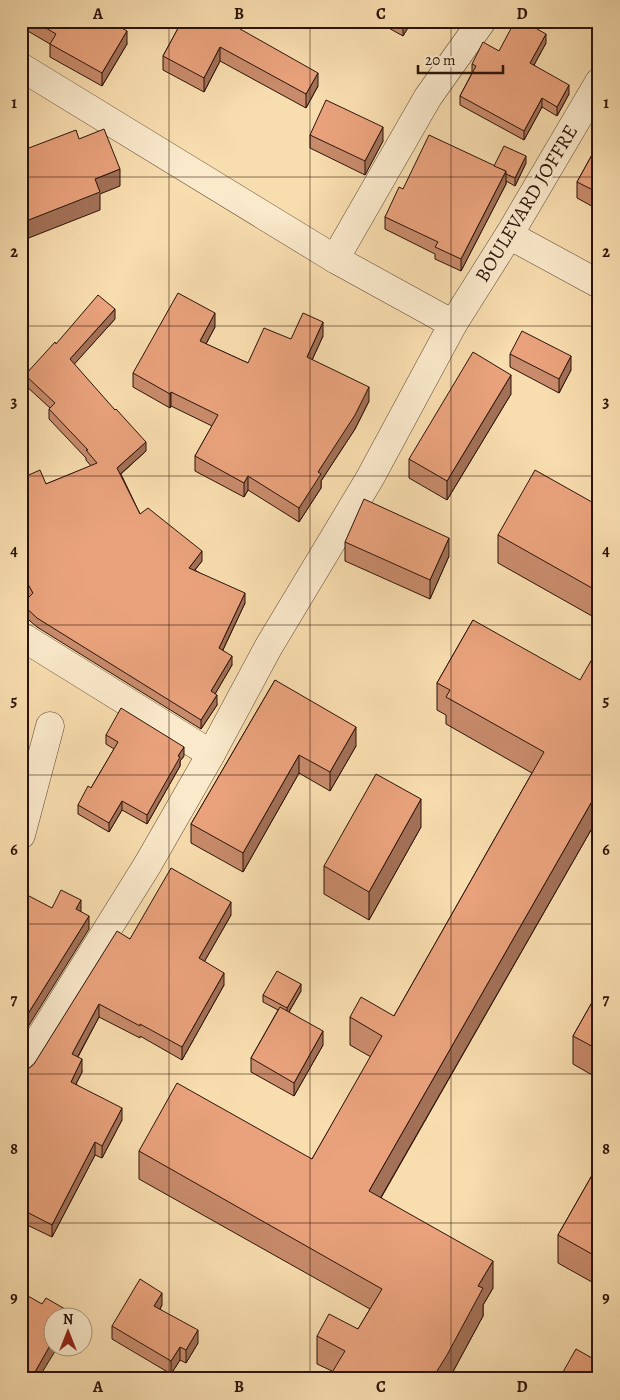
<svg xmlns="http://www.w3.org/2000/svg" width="620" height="1400" font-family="Alegreya,serif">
<rect width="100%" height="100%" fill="#f8ddaf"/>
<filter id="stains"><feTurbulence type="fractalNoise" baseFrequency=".004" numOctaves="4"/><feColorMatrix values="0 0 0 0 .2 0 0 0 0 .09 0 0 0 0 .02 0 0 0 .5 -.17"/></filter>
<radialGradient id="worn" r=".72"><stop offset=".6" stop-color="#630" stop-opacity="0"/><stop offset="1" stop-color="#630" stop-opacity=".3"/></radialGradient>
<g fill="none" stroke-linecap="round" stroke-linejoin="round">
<!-- minor casing -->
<g stroke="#5e4633" stroke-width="29">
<g id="minor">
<polyline points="21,67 335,259 453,324"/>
<polyline points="509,235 599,284"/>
<polyline points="335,259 428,97 482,21"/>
<polyline points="21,636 211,754"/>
<polyline points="21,835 50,726"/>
<polyline points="21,1068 148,864 211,754 269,646 370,478 453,324 509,235 599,82"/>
</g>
</g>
<!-- minor -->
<use href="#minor" stroke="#fae9cb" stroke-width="28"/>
</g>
<!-- wall -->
<g fill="#c88b6b" stroke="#2b130a">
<polygon points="21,21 121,21 119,26 127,44 102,86 50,57 50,44 21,27"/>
<polygon points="182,21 318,86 306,108 220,61 204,92 163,70 163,56"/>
<polygon points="376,21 412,21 403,36"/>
<polygon points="546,43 534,65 569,94 557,116 542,107 524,140 460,105 460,96 472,73 472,64 499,51"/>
<polygon points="310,135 383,141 365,175 310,148"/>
<polygon points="599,142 599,210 577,198 577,182"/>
<polygon points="526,163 515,186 506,181 506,184 461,271 435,259 435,254 385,229 385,217 403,189 494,166"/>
<polygon points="115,319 74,364 146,451 121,474 140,514 202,561 195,570 245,603 223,650 232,665 215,694 217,705 201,729 37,627 22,614 22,604 29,597 21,582 21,477 46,484 91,466 86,460 86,458 49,419 49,409 50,408 25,385 25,375 56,344"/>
<polygon points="215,327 206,344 248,363 291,339 323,336 312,360 369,401 355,429 321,481 321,488 299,522 248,490 244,497 195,471 195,456 212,426 171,406 170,408 133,387 133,373"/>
<polygon points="510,354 571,370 559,393 510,367"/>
<polygon points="511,394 447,500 409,478 409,459"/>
<polygon points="599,506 599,620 498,563 498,535"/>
<polygon points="345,542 449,556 430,599 345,561"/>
<polygon points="473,620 599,816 381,1198 493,1288 483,1305 483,1316 449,1379 328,1379 332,1371 317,1364 317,1336 358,1329 370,1309 139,1179 139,1151 312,1159 371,1057 350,1045 350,1017 394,1016 532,773 446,724 446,715 437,710 437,683"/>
<polygon points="275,680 356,746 330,791 299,773 243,872 191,843 191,824"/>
<polygon points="21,690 27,752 21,771"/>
<polygon points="106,735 184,756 180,761 180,766 147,824 122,810 109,832 78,814 78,805 91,788 114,749 106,744"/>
<polygon points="421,827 369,920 324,894 324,866"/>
<polygon points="231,915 204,962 224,985 182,1060 140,1036 140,1038 99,1017 78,1057 82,1072 76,1084 122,1120 102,1158 95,1155 52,1237 21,1222 21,1071 28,1069 34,1064 130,939"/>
<polygon points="599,990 599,1079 573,1064 573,1036"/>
<polygon points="301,991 289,1012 323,1045 294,1096 251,1072 251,1058 278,1010 263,1002 263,995"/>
<polygon points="599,1163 599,1286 558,1263 558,1235"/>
<polygon points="162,1305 160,1309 198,1343 186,1363 180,1360 171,1374 112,1339 112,1326"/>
</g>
<!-- shaded-wall -->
<g fill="#a37157" stroke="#2b130a">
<polygon points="114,21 122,21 113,36 113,23"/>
<polygon points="404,21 412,21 403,36 403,22"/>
<polygon points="127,31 127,44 102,86 102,73"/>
<polygon points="546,34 546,43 530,72 530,63"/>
<polygon points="220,47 220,61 204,92 204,78"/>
<polygon points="318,73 318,86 306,108 306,94"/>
<polygon points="569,85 569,94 557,116 557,107"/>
<polygon points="542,98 542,107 524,140 524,131"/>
<polygon points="383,127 383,141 365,175 365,161"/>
<polygon points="526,156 526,163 515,186 515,178"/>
<polygon points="120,169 120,186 100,194 100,210 21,241 21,223 95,179"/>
<polygon points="506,171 506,184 461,271 461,259"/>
<polygon points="115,309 115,319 70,369 70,359"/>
<polygon points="215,313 215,327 200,355 200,341"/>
<polygon points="323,322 323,336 307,371 307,357"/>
<polygon points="571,356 571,370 559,393 559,379"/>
<polygon points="511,375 511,394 447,500 447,481"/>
<polygon points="369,387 369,401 355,429 321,481 321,488 299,522 299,508 318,472"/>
<polygon points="171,392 171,406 170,408 170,394"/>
<polygon points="146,442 146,451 117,477 117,468"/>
<polygon points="248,476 248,490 244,497 244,483"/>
<polygon points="449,538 449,556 430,599 430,580"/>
<polygon points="202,551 202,561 189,577 189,568"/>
<polygon points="245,593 245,603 219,658 219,648"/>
<polygon points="232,656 232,665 211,701 211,691"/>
<polygon points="217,695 217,705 201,729 201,720"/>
<polygon points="356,727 356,746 330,791 330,772"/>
<polygon points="27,734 27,752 22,771 22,753"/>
<polygon points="184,747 184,756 180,761 180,766 147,824 147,815 178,756"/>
<polygon points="299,755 299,773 243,872 243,853"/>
<polygon points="599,789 599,816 369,1218 369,1191"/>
<polygon points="421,799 421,827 369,920 369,892"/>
<polygon points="122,801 122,810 109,832 109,823"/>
<polygon points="81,900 81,912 76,909"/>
<polygon points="231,902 231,915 199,971 199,958"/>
<polygon points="89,916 89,929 21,1038 21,1025"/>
<polygon points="224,973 224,985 182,1060 182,1047"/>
<polygon points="301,984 301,991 287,1015 287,1008"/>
<polygon points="99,1004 99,1017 72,1067 72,1054"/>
<polygon points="323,1031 323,1045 294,1096 294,1083"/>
<polygon points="82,1059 82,1072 71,1094 71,1082"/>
<polygon points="122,1108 122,1120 102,1158 102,1146"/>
<polygon points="95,1142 95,1155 52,1237 52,1225"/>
<polygon points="493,1261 493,1288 483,1305 483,1316 449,1379 432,1379 478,1286"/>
<polygon points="162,1293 162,1305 154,1319 154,1306"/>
<polygon points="198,1330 198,1343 186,1363 186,1350"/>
<polygon points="52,1342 52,1348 57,1348 38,1379 31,1379"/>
<polygon points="180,1347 180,1360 171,1374 171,1361"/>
</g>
<!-- building -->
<g fill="#e9a27c" stroke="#2b130a">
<polygon points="34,21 114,21 113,23 127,31 102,73 50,44 56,34"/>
<polygon points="182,21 226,21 318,73 306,94 220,47 204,78 163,56"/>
<polygon points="515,21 523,21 546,34 530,63 569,85 557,107 542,98 524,131 460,96 476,66 472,64 483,42 499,51"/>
<polygon points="326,100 383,127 365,161 310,135"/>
<polygon points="104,129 120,169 95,179 100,192 21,223 21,151 76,130 79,139"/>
<polygon points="429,135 506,171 461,259 435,247 438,242 385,217 399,187 403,189"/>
<polygon points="599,142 599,193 577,182"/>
<polygon points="504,146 526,156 515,178 506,174 506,171 494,166"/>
<polygon points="178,293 215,313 200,341 248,363 264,328 291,339 303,313 323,322 307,357 369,387 355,415 318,472 321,474 299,508 248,476 244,483 195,456 218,415 171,392 170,394 133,373"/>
<polygon points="98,295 115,309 70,359 115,410 116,409 146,442 117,468 140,514 148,508 202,551 189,568 245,593 219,648 232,656 211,691 217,695 201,720 37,618 22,604 33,593 21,572 21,477 22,478 40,470 46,484 97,463 86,450 88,450 49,409 55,403 25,375 55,342 56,344"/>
<polygon points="522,331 571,356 559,379 510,354"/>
<polygon points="473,352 511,375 447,481 409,459"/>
<polygon points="535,470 599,506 599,592 498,535"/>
<polygon points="364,499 449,538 430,580 345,542"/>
<polygon points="473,620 580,680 599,647 599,789 369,1191 493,1261 478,1286 483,1288 447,1355 432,1379 328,1379 345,1351 317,1336 329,1314 358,1329 382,1289 139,1151 177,1083 312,1159 382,1036 350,1017 361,997 394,1016 544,752 446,697 450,690 437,683"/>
<polygon points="275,680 356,727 330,772 299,755 243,853 191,824"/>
<polygon points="21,690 25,690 27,734 21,753"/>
<polygon points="121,708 184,747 178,756 180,757 147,815 122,801 109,823 78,805 88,786 91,788 118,742 106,735"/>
<polygon points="376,774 421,799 369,892 324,866"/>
<polygon points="171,868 231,902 199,958 224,973 182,1047 140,1024 140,1026 99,1004 72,1054 82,1059 71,1082 122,1108 102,1146 95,1142 52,1225 21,1209 21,1071 28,1069 34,1064 117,931 130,939"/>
<polygon points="61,890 81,900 76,909 89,916 21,1025 21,910 29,896 52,908"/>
<polygon points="277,971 301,984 287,1008 263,995"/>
<polygon points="599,990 599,1050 573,1036"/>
<polygon points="280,1007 323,1031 294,1083 251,1058"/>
<polygon points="599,1163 599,1258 558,1235"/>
<polygon points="140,1279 162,1293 154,1306 198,1330 186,1350 180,1347 171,1361 112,1326"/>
<polygon points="21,1292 42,1304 46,1298 65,1309 63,1313 68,1316 67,1318 52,1318 52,1342 31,1379 21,1378"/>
<polygon points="576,1349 599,1362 599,1379 559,1379"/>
</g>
<!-- grid -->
<path fill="none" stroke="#2b130a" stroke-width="1" stroke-opacity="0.55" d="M 169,21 L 169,1379M 310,21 L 310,1379M 451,21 L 451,1379M 21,177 L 599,177M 21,326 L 599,326M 21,476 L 599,476M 21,625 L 599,625M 21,775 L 599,775M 21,924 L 599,924M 21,1074 L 599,1074M 21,1223 L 599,1223"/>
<g text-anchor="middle" stroke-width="4.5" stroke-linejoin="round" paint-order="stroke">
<!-- street labels -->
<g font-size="20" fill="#2b130a" stroke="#fae9cb">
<text transform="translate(526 203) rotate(-59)" y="7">BOULEVARD JOFFRE</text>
</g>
</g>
<!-- margin -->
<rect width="620" height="1400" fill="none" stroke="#f8ddaf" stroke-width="55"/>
<!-- north arrow -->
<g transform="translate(68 1332)"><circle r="24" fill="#fae9cb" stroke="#a7937e"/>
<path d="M0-4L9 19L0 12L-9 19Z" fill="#8f2418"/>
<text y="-8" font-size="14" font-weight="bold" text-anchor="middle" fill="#2b130a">N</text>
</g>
<!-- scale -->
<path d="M418 65v8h85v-8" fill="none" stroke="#2b130a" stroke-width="2.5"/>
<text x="425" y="65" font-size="15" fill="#2b130a" stroke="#fae9cb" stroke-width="4" paint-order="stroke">20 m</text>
<rect x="28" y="28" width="564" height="1344" fill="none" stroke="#2b130a" stroke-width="2"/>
<g font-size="16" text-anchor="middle" font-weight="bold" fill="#2b130a">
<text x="98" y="19">A</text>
<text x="239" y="19">B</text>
<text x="381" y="19">C</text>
<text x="522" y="19">D</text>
<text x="14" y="108">1</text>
<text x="606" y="108">1</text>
<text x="14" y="257">2</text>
<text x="606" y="257">2</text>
<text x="14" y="407">3</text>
<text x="606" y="407">3</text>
<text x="14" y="556">4</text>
<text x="606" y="556">4</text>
<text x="14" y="706">5</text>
<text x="606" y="706">5</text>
<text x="14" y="855">6</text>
<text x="606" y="855">6</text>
<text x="14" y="1005">7</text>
<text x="606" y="1005">7</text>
<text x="14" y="1154">8</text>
<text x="606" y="1154">8</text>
<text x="14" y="1303">9</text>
<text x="606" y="1303">9</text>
<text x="98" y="1392">A</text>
<text x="239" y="1392">B</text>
<text x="381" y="1392">C</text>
<text x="522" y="1392">D</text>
</g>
<rect width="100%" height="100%" filter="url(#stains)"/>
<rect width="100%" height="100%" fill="url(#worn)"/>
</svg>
